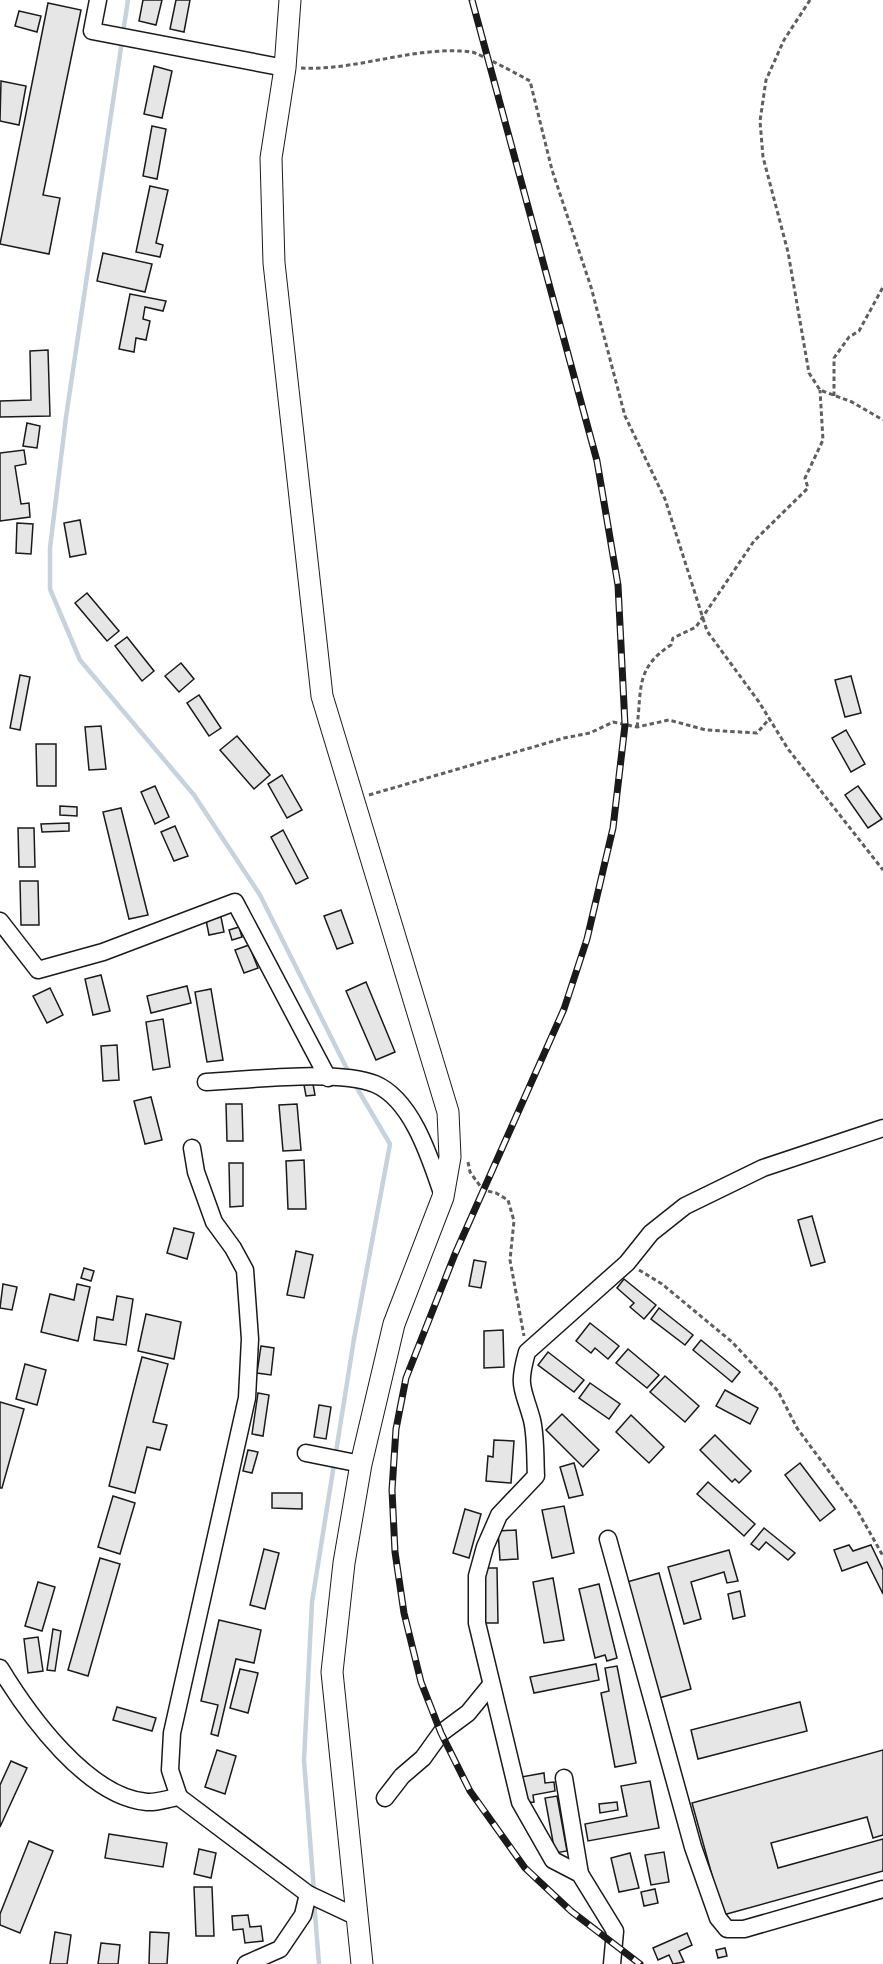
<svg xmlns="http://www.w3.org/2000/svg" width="883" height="1964" font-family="'Golos Text',sans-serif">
<rect width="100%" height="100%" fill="#fff"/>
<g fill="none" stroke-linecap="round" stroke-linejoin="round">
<!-- stream -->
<g stroke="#c6d2dc" stroke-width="4.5">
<polyline points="123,33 128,0"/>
<polyline points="122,41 66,417 50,548 50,589 80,660 194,795 260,895 349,1073"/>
<polyline points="314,1892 304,1760 312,1602 354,1339 390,1144 354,1083"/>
<polyline points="314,1901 319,1964"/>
</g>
</g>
<!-- building -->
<g fill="#e6e6e6" stroke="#1a1a1a" stroke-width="1.5">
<polygon points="143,0 162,0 156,25 139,21"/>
<polygon points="176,0 190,0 184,32 170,29"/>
<polygon points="48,3 81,10 43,195 60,198 49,254 0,244"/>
<polygon points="19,11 41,16 37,32 15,26"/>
<polygon points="154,66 172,71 162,118 144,114"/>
<polygon points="1,81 26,86 19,125 0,121"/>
<polygon points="152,126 166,129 157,179 143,176"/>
<polygon points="150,186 168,190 156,243 163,245 160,257 136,252"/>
<polygon points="103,253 152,264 145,292 97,281"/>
<polygon points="130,294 166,301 163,311 145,307 143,319 150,321 146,340 136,338 134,352 119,349"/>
<polygon points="48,350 50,416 0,417 0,401 31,400 30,351"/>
<polygon points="27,423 40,426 37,448 23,446"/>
<polygon points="24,450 26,464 15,466 21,504 29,503 30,517 0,521 0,453"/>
<polygon points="80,520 86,554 70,557 64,523"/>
<polygon points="17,523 33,524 31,554 16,553"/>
<polygon points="87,593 119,631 107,641 75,603"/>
<polygon points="127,637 154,671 142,681 115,646"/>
<polygon points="181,663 194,679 179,692 165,676"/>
<polygon points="20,675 30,677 20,730 10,728"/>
<polygon points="851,676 861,713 845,717 835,680"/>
<polygon points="199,695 221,728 209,736 187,703"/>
<polygon points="101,726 106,769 89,770 85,727"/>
<polygon points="846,730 865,764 851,772 832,738"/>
<polygon points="237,736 270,775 254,789 220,750"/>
<polygon points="36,744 56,744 56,786 37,786"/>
<polygon points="282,775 302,810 287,818 268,784"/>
<polygon points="155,786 169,817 155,824 141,792"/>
<polygon points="858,786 882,819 868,828 845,795"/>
<polygon points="60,806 77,807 77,816 60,815"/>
<polygon points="121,808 148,915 129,919 103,812"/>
<polygon points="69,823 69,831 42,832 41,824"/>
<polygon points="175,826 188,856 174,861 161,832"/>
<polygon points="18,828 34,828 35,867 19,867"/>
<polygon points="283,830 308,878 296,884 271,837"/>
<polygon points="20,881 38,881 39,925 21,925"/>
<polygon points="341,910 353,943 337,949 324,916"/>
<polygon points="221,917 224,932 209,935 206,920"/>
<polygon points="239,927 242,937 232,940 229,930"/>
<polygon points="249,945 258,968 244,973 235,950"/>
<polygon points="101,975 110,1011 93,1015 85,979"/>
<polygon points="366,982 395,1052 376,1060 346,991"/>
<polygon points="187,986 191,1003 151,1013 147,996"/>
<polygon points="50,988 63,1015 47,1023 33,996"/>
<polygon points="211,989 223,1060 207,1062 195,992"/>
<polygon points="163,1019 170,1067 153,1070 146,1022"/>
<polygon points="117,1045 119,1080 103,1081 101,1046"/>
<polygon points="313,1084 315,1095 306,1096 304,1085"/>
<polygon points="151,1097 162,1140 145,1144 134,1101"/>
<polygon points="226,1104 242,1104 243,1141 227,1141"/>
<polygon points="297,1104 301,1150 283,1151 279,1105"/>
<polygon points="304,1160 306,1209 288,1209 286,1161"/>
<polygon points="229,1163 243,1163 243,1206 230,1207"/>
<polygon points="812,1216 825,1262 811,1266 798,1220"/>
<polygon points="174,1228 194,1233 187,1259 167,1253"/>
<polygon points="296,1251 313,1255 304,1298 287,1295"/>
<polygon points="474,1260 486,1262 481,1288 469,1286"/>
<polygon points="84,1268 94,1271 91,1281 81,1278"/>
<polygon points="624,1279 656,1305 644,1319 630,1307 634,1303 617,1288"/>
<polygon points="3,1284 17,1287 12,1310 0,1308"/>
<polygon points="77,1284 90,1287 78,1341 41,1332 50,1294 74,1300"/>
<polygon points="117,1296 133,1299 126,1345 94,1340 97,1317 113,1320"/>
<polygon points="659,1308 693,1335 685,1345 651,1319"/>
<polygon points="146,1314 181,1322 174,1359 138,1351"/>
<polygon points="590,1323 619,1346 608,1359 595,1348 591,1353 576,1341"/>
<polygon points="503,1330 504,1367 484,1368 484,1331"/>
<polygon points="701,1340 740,1372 732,1382 693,1350"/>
<polygon points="261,1346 274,1348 271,1375 257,1373"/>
<polygon points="628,1349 659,1375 647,1388 616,1363"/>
<polygon points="548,1352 584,1380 574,1392 538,1365"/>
<polygon points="142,1357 168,1364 153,1422 167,1425 160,1450 147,1447 135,1493 109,1486"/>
<polygon points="25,1364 46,1370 37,1405 16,1399"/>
<polygon points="665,1376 699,1406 685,1422 650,1392"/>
<polygon points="590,1383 620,1404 609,1419 579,1398"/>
<polygon points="725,1390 758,1408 750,1424 716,1406"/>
<polygon points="258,1393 269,1395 263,1436 252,1434"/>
<polygon points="0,1402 24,1409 2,1488 0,1488"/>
<polygon points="319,1405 331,1407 326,1439 314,1437"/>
<polygon points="562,1414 599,1450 583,1467 546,1430"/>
<polygon points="631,1415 664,1447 649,1463 616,1432"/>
<polygon points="715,1435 751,1471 739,1483 735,1479 732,1482 700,1450"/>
<polygon points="494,1440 514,1441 511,1483 486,1481 488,1456 493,1457"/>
<polygon points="248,1450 258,1452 252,1473 243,1471"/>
<polygon points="574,1463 583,1495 569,1498 560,1467"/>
<polygon points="800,1463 835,1509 820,1521 785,1475"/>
<polygon points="708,1482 755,1524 744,1536 697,1494"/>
<polygon points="272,1493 302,1493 302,1509 272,1508"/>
<polygon points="113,1496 135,1503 120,1554 98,1547"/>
<polygon points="564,1506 574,1553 552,1558 542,1510"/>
<polygon points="465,1509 481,1514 469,1558 453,1553"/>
<polygon points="764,1528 795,1553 788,1560 766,1542 759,1550 751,1544"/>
<polygon points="516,1530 518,1559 500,1560 498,1531"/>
<polygon points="849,1545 853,1551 871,1545 883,1570 883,1594 867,1562 842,1571 834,1550"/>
<polygon points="264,1549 279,1553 265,1609 250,1605"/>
<polygon points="729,1550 738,1581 727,1583 724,1572 691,1582 701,1619 684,1624 668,1567"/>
<polygon points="100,1558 120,1564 88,1676 68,1670"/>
<polygon points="480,1568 497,1568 498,1623 481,1623"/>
<polygon points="659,1573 691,1689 659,1698 627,1582"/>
<polygon points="553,1578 564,1640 544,1643 533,1582"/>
<polygon points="38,1582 55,1587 42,1631 25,1626"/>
<polygon points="599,1584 617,1658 607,1661 605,1655 595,1658 579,1589"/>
<polygon points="740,1591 745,1616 733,1619 728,1594"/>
<polygon points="219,1620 261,1630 254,1663 236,1659 218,1736 211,1734 218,1705 201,1701"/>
<polygon points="53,1629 61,1631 55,1671 47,1670"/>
<polygon points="38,1637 43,1671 28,1673 24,1639"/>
<polygon points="596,1664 599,1680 534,1693 530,1677"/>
<polygon points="617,1666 636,1763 615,1767 601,1693 609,1691 605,1668"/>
<polygon points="240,1669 258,1673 248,1713 230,1708"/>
<polygon points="800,1702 807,1731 698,1759 691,1730"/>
<polygon points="117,1707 156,1718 152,1731 113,1720"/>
<polygon points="217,1750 236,1756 225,1794 205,1787"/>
<polygon points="883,1750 883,1835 873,1838 867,1817 771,1843 778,1868 883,1839 883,1871 723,1915 692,1803"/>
<polygon points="11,1761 27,1768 0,1827 0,1785"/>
<polygon points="544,1773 545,1783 554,1782 555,1791 533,1795 534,1802 525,1803 521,1777"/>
<polygon points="650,1781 659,1828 588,1841 585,1824 627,1816 621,1786"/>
<polygon points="557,1796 567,1851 555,1853 545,1798"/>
<polygon points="617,1802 618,1810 600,1813 599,1804"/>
<polygon points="109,1834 167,1843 163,1867 105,1858"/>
<polygon points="29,1841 53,1851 20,1933 0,1925 0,1914"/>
<polygon points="199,1849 216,1853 211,1878 194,1874"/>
<polygon points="664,1852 669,1882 651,1885 645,1855"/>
<polygon points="630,1853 639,1888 619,1892 611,1858"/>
<polygon points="194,1887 212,1887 214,1936 196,1936"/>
<polygon points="655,1889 658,1903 644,1906 641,1892"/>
<polygon points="248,1915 250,1927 261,1926 263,1941 245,1943 243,1929 233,1930 232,1916"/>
<polygon points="55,1932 71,1935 67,1964 50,1964"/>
<polygon points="150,1932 169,1933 167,1964 149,1964"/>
<polygon points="687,1933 692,1945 679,1951 684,1962 673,1964 669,1955 658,1960 653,1948"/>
<polygon points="101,1943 120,1945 118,1964 98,1964"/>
<polygon points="725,1948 727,1956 718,1958 716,1950"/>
</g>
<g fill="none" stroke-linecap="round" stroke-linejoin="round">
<!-- minor casing -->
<g stroke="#1a1a1a" stroke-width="19">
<g id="minor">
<polyline points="98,0 92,31 285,68"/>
<polyline points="0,921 38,970 103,952 235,902 328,1078"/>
<path d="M 206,1082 C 248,1080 338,1069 375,1084 C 413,1100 431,1161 443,1196"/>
<polyline points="306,1453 361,1464"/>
<polyline points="608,1539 693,1847 718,1918 727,1929 744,1929 883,1889"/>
<path d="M 0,1668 C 28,1714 87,1797 147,1802 C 157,1803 169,1798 179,1797 L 308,1894 L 357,1917"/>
<polyline points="564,1778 580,1874"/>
<polyline points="179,1797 170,1770 172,1733 247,1398 250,1339 245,1270 233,1248 214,1222 196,1172 192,1148"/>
<polyline points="385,1798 402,1776 423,1758 441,1733 468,1713 490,1686"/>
<polyline points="246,1964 280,1949 303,1915 308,1894"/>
<path d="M 612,1964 L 615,1931 L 580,1874 L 553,1860 L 520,1802 L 477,1623 L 477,1576 L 485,1547 L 499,1515 L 536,1476 C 535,1458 536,1437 532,1420 C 523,1387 517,1388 527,1352 L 627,1263 L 651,1233 L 685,1206 L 763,1168 L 883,1128"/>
</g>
</g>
<!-- major casing -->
<g stroke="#1a1a1a" stroke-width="23">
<polyline id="major" points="290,0 285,68 271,158 274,263 322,696 448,1112 450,1157 443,1197 394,1324 361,1464 344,1563 332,1672 362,1964"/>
</g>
<!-- path -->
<g stroke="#5f5f5f" stroke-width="3" stroke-dasharray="4.5 3" stroke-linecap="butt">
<polyline points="810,0 784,40 766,80 760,121 763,157 788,252 809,373 820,390 852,402 883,420"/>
<path d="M 301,68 C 358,71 415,45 472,52 C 478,53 521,76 530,81 L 552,170 L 591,287 L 625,416 L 665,499 L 707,631 L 759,702 L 788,749 L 883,870"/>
<polyline points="834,396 834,358 849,337 859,331 883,287"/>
<path d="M 637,727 C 642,689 635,668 671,645 L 673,638 L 696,627 L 754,541 L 808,488 L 805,478 L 823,440 L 820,390"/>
<polyline points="369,795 564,738 590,733 613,722 637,727 669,720 706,730 757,733 770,718"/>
<polyline points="468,1162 470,1172 483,1190 496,1193 508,1200 514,1221 510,1260 524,1336"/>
<polyline points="639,1270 662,1284 732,1342 778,1391 797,1428 856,1508 883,1556"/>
</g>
<!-- minor -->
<use href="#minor" stroke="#fff" stroke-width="16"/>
<!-- major -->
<use href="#major" stroke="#fff" stroke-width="21"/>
<!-- rail casing -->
<g stroke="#1a1a1a" stroke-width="7">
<polyline id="rail" points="472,0 597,461 618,585 625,725 613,828 587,939 564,1009 455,1254 406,1378 396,1429 392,1490 395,1552 404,1613 421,1682 441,1733 470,1791 525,1868 571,1911 640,1964"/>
</g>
<!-- rail -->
<use href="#rail" stroke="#fff" stroke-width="4.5" stroke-dasharray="14" stroke-linecap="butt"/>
</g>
</svg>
